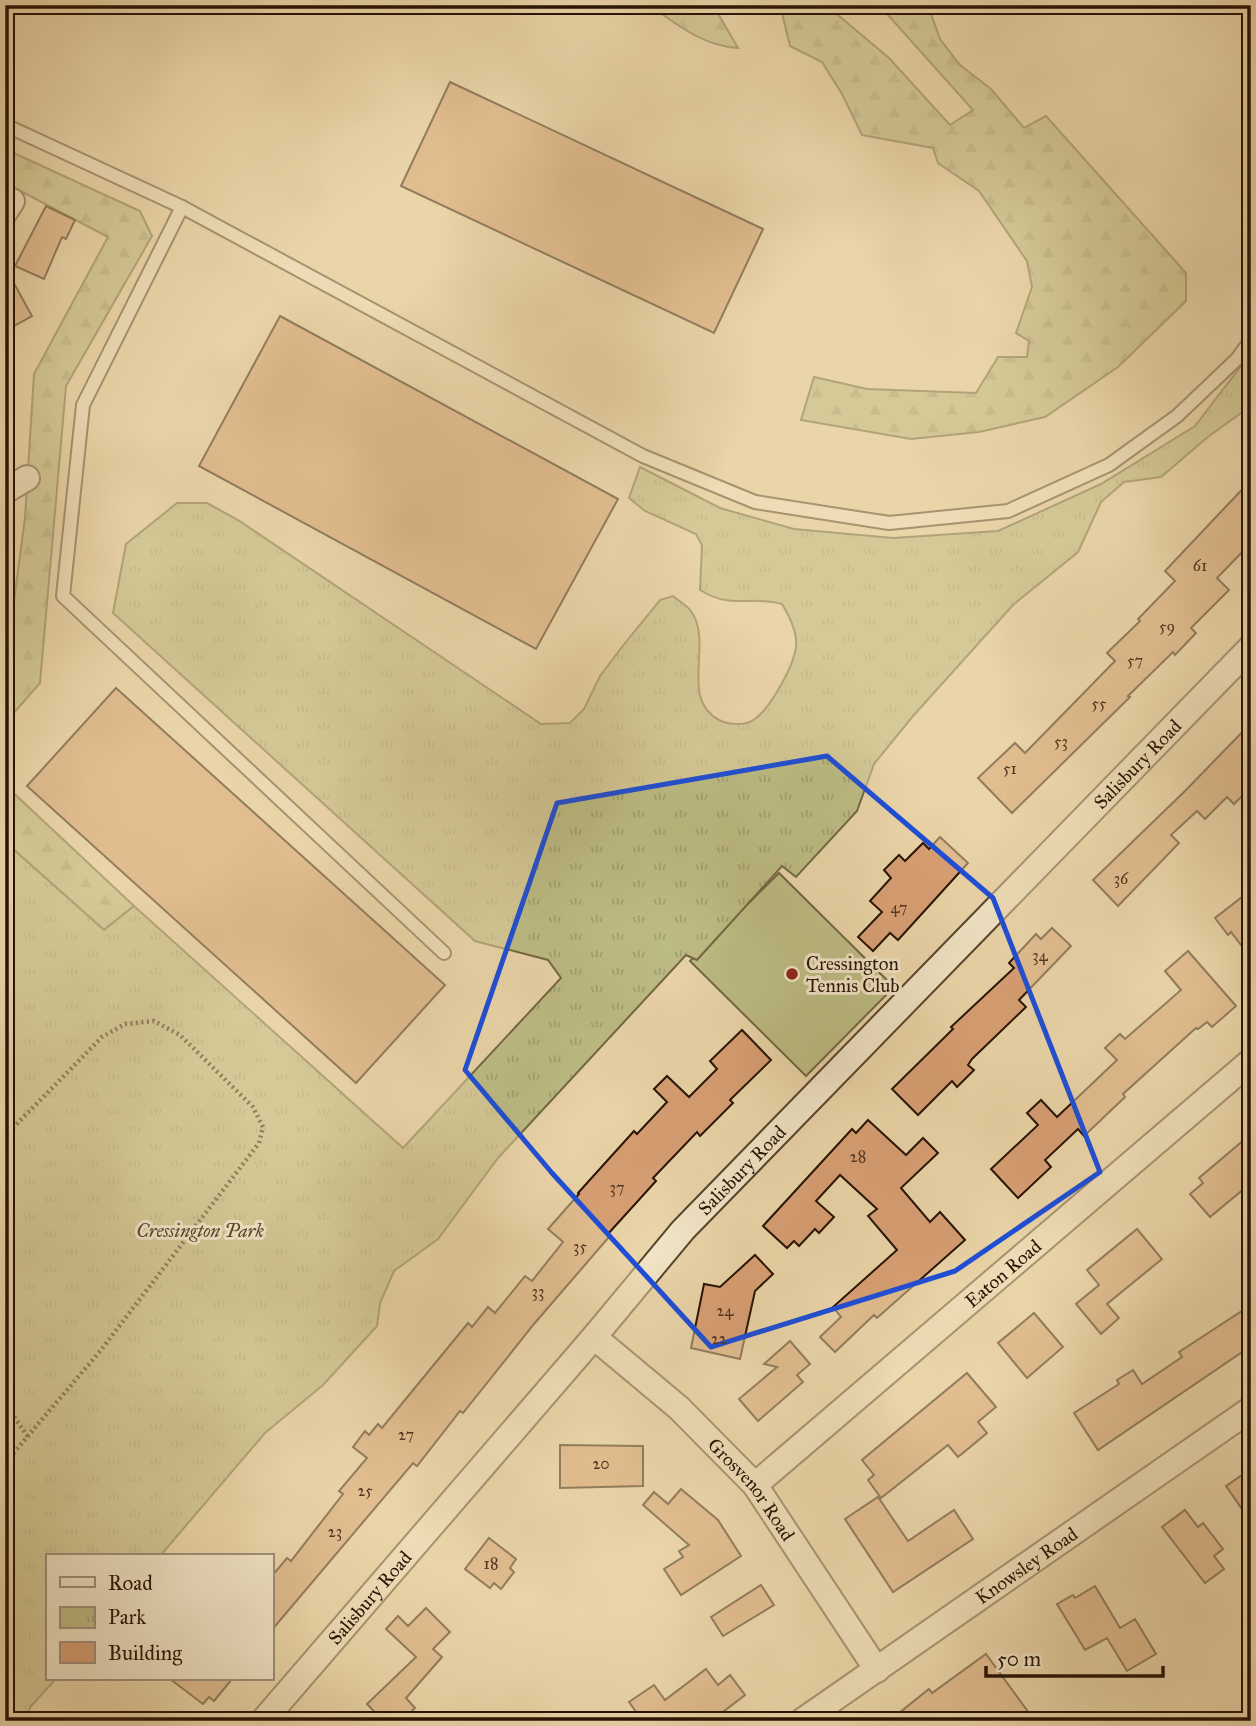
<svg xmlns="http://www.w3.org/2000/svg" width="1256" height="1726" font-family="'IM FELL Great Primer',serif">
<defs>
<pattern id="forest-firs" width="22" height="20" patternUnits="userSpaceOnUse" patternTransform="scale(1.75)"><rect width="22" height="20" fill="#bdbc84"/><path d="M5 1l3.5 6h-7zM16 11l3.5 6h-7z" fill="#a2a170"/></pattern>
<pattern id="park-tufts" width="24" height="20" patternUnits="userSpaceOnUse" patternTransform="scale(1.75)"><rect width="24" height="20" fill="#bdbc84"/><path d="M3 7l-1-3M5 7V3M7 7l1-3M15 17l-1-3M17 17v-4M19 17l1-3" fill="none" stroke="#a2a170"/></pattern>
</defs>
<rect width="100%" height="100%" fill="#ead5a8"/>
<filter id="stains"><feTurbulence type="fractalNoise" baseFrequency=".00286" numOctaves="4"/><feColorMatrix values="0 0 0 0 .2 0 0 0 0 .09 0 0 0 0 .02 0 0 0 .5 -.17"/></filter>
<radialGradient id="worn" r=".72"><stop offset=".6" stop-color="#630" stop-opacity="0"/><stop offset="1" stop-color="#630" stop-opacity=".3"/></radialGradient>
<!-- green -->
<polygon fill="#bdbc84" stroke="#726744" stroke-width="2" points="779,873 894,987 806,1076 690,961"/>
<!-- forest -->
<g fill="url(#forest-firs)" stroke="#726744" stroke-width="2">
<path d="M 649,5 L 713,5 L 738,48 C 703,46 676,24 649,5 Z"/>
<polygon points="776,5 826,5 889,58 950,125 973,110 879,5 924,5 930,11 940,39 960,65 991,89 1024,128 1046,116 1186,273 1186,301 1118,367 1045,417 979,432 911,439 801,420 814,377 867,389 976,393 998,357 1027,357 1029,341 1016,333 1032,287 1027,261 979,191 938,163 933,148 862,135 842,94 822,62 790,46 782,13"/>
<polygon points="5,149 140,211 152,236 66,386 40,683 5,723 5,669 25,518 34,374 108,237 5,183"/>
<polygon points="5,785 134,906 104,930 10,846 5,847"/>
</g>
<!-- park -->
<path fill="url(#park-tufts)" stroke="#726744" stroke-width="2" d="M 1251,353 L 1251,406 L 1209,436 L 1161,477 L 1124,482 L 1101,502 L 1078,552 L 1013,605 L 913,716 L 874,764 L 857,811 L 796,877 L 782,866 L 697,960 L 686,955 L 498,1158 L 438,1239 L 394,1271 L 380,1303 L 377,1326 L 323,1385 L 265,1433 L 160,1556 L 47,1556 L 47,1679 L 56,1679 L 31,1706 L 23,1721 L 5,1721 L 5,842 L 104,930 L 134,906 L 403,1148 L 561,978 L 548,960 L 475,941 L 113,613 L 126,544 L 177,503 L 207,503 L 238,520 L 541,724 L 570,723 L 584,709 L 600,676 L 625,643 L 660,600 L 673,596 C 679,601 686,605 690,610 C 715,641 678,698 719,720 C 729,725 746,726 755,719 C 771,707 799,659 796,639 C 795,627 788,614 782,604 C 749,595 732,610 700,590 L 702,545 L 696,534 L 645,511 L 629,498 L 640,467 L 720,508 L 794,529 L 893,538 L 998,531 L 1101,484 L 1195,426 Z"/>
<!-- building -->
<g fill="#d89f74" stroke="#271204" stroke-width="2">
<polygon points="450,82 763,229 714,333 401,186"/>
<polygon points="46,206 75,220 66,239 62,237 44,279 15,266"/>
<polygon points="5,267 32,316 14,326 5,309"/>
<polygon points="280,316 618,499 536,649 199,466"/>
<polygon points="1251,480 1251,543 1217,578 1229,590 1191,628 1196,633 1175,655 1173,652 1128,696 1130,697 1012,813 978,778 1015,743 1025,753 1115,661 1107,653 1140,621 1138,619 1175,581 1165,571"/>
<polygon points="116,688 445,985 356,1083 27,786"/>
<polygon points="1251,723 1251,787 1234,804 1227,797 1205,819 1197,811 1171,835 1179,843 1118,906 1093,880 1186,790"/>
<polygon points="940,837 968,863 898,940 890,933 873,951 858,937 882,912 870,901 891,878 884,870 899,855 905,861 923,843 929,849"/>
<polygon points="1251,890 1251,958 1231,932 1228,935 1215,918"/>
<polygon points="1052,928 1071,946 1019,1000 1026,1007 972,1059 968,1065 974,1070 957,1087 952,1081 918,1115 892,1089 953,1029 951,1027 1014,968 1009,963 1036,934 1041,939"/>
<polygon points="1188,951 1236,1006 1212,1027 1207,1022 1198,1029 1196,1028 1123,1094 1125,1097 1084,1136 1078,1129 1045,1160 1051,1167 1018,1198 991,1169 1038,1125 1027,1113 1041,1100 1057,1117 1117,1060 1105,1048 1120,1034 1125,1039 1181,990 1165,971"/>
<polygon points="742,1030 771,1060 730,1100 733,1103 700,1136 697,1132 653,1178 656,1181 607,1235 609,1237 534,1324 491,1378 463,1413 460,1411 417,1466 413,1463 271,1631 271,1577 287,1558 291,1561 343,1494 339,1491 367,1458 353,1447 365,1431 369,1435 378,1424 382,1428 468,1323 472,1327 488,1307 495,1313 525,1276 532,1281 563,1242 548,1229 579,1194 578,1193 634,1131 637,1134 667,1102 654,1089 667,1076 689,1097 717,1069 710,1061"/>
<polygon points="868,1120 906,1155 923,1138 938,1153 901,1188 930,1222 940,1212 965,1240 877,1318 874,1315 835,1352 820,1337 841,1317 833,1307 897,1250 868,1216 877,1209 840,1175 816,1201 834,1217 819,1233 815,1229 799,1246 794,1241 787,1248 763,1226 852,1129 856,1133"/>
<polygon points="1251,1134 1251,1183 1210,1217 1190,1194 1203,1183 1199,1178"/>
<polygon points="1137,1229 1162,1259 1107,1304 1119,1318 1101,1334 1076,1304 1099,1285 1087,1270"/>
<polygon points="755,1255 773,1274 755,1291 740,1359 691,1348 704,1284 720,1287"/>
<polygon points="1251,1305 1251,1346 1098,1450 1074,1413 1119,1384 1117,1380 1133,1370 1142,1384 1182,1357 1179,1352"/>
<polygon points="1034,1313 1063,1347 1027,1378 998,1343"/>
<polygon points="790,1341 810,1364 797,1375 803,1382 758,1421 739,1399 777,1367 764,1364"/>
<polygon points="967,1373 996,1407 978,1422 987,1433 958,1457 948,1445 881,1498 868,1480 874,1475 862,1460"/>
<polygon points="560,1445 643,1446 643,1486 560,1488"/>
<polygon points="1251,1469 1251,1522 1226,1486"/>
<polygon points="681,1489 718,1520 741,1556 681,1595 664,1569 683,1557 679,1551 689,1545 643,1505 654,1492 668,1504"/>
<polygon points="878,1497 908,1541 954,1510 973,1539 893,1592 845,1519"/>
<polygon points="1185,1510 1198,1527 1203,1523 1223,1549 1214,1556 1224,1569 1205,1583 1162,1527"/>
<polygon points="489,1538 516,1559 510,1568 514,1572 501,1589 494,1583 490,1588 465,1569"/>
<polygon points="761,1585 774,1605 723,1636 711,1617"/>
<polygon points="1095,1586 1120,1628 1135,1619 1156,1654 1127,1671 1107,1638 1085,1650 1057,1604 1073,1595 1075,1598"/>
<polygon points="426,1608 450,1632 433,1649 442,1657 406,1698 415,1708 402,1721 383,1721 367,1704 416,1657 386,1629 398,1616 408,1626"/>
<polygon points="986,1654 1029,1713 1018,1721 971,1721 964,1712 952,1721 889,1721 929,1689 932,1693"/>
<polygon points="706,1669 718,1685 730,1675 745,1695 711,1721 638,1721 641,1719 629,1702 654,1685 665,1700"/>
<polygon points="170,1679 232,1679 214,1701 209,1697 203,1704"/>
</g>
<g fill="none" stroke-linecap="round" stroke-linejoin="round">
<!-- service casing -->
<g stroke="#58432d" stroke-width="16">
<g id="service">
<polyline points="5,125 182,207 643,456 755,502 889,523 1008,511 1109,465 1177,416 1237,359 1251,340"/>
<polyline points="182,207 83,405 63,596 444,953"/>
</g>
</g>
<!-- minor casing -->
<g stroke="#58432d" stroke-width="28">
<g id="minor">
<polyline points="5,212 12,201"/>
<polyline points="5,491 27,478"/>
<path id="s1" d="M 594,1337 L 679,1408 L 755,1485 L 877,1670"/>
<path id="s2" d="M 755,1485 L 1251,1061"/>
<path id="s3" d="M 263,1721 L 594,1337 L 683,1230 L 1251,647"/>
<path id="s4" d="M 802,1721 L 1251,1409"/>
</g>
</g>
<!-- path -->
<g stroke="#271204" stroke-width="4.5" stroke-dasharray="2 3.5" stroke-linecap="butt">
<polyline points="5,1136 102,1037 125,1024 154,1021 180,1035 253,1107 263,1127 259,1143 101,1350 5,1463"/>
<polyline points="5,1403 28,1437"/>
</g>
<!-- service -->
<use href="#service" stroke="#f1e4c6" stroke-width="12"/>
<!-- minor -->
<use href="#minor" stroke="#f1e4c6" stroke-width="24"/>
</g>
<!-- marked area -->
<path d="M0 0H1256V1726H0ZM 827,756 L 993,898 L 1100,1172 L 955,1271 L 711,1347 L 552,1173 L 465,1070 L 557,803 Z" fill="#ead5a8" fill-opacity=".55" fill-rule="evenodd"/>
<path fill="none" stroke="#1d4ed8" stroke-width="5" stroke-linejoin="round" d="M 827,756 L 993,898 L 1100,1172 L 955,1271 L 711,1347 L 552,1173 L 465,1070 L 557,803 Z"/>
<!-- markers -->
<circle fill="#8f2418" stroke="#f1e4c6" stroke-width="2.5" cx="792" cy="974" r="7"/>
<g text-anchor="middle" stroke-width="6" stroke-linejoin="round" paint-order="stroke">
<!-- number labels -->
<g font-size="16" fill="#533520">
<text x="1200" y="571">61</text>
<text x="1167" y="632">59</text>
<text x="1135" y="666">57</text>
<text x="1099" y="709">55</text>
<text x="1061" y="747">53</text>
<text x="1010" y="774">51</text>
<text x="1121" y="884">36</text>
<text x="899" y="913">47</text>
<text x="1040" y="961">34</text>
<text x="858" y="1162">28</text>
<text x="617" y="1193">37</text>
<text x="580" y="1252">35</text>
<text x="538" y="1297">33</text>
<text x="725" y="1316">24</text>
<text x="719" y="1344">22</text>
<text x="406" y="1440">27</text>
<text x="601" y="1469">20</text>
<text x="365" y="1496">25</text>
<text x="335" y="1537">23</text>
<text x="491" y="1569">18</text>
</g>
<!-- street labels -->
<g font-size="19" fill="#271204" stroke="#f1e4c6">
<text dy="7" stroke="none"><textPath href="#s3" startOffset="1297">Salisbury Road</textPath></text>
<text dy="7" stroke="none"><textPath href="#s3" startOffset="730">Salisbury Road</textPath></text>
<text dy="7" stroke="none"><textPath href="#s2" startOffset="326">Eaton Road</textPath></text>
<text dy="7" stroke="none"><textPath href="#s1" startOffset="220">Grosvenor Road</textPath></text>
<text dy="7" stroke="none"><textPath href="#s4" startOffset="273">Knowsley Road</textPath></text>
<text dy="7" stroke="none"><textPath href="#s3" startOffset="163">Salisbury Road</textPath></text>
</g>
<!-- poi labels -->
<g font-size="19" fill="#271204" stroke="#f1e4c6" text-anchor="start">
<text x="806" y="970">Cressington<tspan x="806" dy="22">Tennis Club</tspan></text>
</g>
<!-- park labels -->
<g font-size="19" font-style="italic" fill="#54452a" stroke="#f1e4c6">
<text x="200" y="1237">Cressington Park</text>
</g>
</g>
<!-- margin -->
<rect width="1256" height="1726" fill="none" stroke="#ead5a8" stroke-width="28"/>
<rect x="7" y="7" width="1242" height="1712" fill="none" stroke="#271204" stroke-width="3.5"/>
<rect x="14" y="14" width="1228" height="1698" fill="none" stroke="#271204" stroke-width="2"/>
<!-- legend -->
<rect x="46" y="1554" width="228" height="126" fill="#f1e4c6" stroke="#a09078" stroke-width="2"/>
<rect x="60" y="1577" width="35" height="10" fill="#f1e4c6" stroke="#a09078" stroke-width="2"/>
<text x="108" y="1590" font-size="21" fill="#271204">Road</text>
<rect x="60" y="1607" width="35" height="21" fill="url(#park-tufts)" stroke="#a09078" stroke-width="2"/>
<text x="108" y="1624" font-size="21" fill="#271204">Park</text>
<rect x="60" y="1642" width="35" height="21" fill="#d89f74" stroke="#a09078" stroke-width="2"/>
<text x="108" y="1660" font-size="21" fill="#271204">Building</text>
<!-- scale -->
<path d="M986 1666v10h177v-10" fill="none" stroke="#271204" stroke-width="3.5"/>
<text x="997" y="1666" font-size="21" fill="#271204" stroke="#f1e4c6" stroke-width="5" paint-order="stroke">50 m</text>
<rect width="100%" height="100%" filter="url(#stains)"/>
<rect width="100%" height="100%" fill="url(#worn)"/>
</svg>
